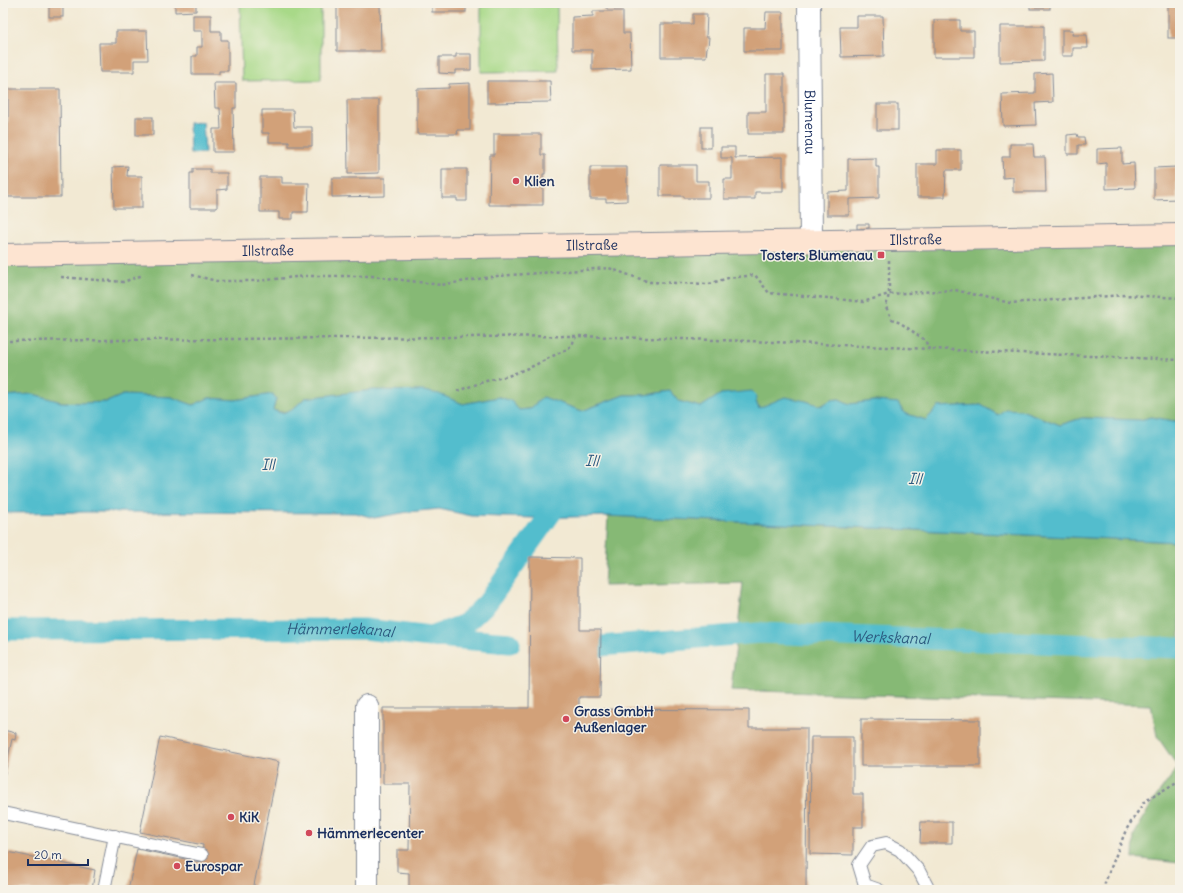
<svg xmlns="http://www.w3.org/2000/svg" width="1183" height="893" font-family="Delius,sans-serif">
<rect width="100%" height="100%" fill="#f7f3e8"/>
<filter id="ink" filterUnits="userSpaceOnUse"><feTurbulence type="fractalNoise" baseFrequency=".025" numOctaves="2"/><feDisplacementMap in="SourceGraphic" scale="8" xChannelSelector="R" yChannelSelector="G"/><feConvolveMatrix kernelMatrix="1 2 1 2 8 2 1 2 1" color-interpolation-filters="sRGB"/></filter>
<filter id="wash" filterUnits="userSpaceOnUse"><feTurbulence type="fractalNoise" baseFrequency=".012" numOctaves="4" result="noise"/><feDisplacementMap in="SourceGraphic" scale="16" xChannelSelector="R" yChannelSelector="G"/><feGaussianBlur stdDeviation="0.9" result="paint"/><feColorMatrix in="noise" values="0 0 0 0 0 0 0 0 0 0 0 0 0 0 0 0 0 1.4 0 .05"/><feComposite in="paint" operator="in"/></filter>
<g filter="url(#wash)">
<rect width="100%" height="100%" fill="#f2e9d3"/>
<!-- green -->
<g fill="#a8d988" stroke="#628473">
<polygon points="240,3 321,3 321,80 242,81"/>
<polygon points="481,3 557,3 558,71 481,72"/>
</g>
<!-- forest -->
<g fill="#86b974" stroke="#507469">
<path d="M 1180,235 L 1180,421 L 1174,421 L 1151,417 L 1140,420 L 1082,418 L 1060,425 L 1021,410 L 998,415 L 981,405 L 938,407 L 926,420 L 903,413 L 897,403 L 875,401 L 850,404 L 839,399 L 831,400 L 821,406 L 806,401 L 768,405 L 759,408 L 756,402 L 756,395 L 721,394 L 701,407 L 678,401 L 670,391 L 645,395 L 624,395 L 582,411 L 543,397 L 530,409 L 518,410 L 511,401 L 499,397 L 463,404 L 452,400 L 305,398 C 295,407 288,416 273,410 L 276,399 L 273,394 L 235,400 L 209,398 L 193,405 L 171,397 L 123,395 L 107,402 L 81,403 L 61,402 L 33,394 L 3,396 L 3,255 Z"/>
<polygon points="608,516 1180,542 1180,863 1133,858 1134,835 1153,801 1178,767 1157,736 1151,705 731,690 743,583 604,586"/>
</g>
<!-- water -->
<g fill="#52bdcd" stroke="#367696">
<polygon points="203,122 205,153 190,154 189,123"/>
<polygon points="373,390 423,391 439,394 463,404 499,397 511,401 519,410 530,409 543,397 582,411 624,395 645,395 670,391 678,401 701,407 721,394 752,391 756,395 756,402 759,408 785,397 806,401 821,406 831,400 839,399 850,404 875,401 898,403 904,413 926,420 938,407 981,405 998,415 1005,409 1021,410 1060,425 1082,418 1140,420 1151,417 1174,421 1180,421 1180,542 608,516 535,518 472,516 439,509 408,512 374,518 356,513 86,512 3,513 3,396 33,394 61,402 81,403 107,402 123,395 171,397 193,405 209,398 235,400 273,394 276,399 273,410 281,413 292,410 305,398"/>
</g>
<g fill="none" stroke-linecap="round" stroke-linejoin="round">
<!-- canal -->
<g stroke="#52bdcd" stroke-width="21">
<path id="s1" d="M 3,630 L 365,629 L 430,637 L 465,624 L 487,603 L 564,495"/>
<polyline points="437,637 510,643"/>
<path id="s2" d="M 600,646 L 759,633 L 1180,648"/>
</g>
</g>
<g id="blocks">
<!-- building -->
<g fill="#d2a179">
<rect x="49" y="3" width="14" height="14"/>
<polygon points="175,3 196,3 196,11 175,12"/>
<polygon points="337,3 380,3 381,51 337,51"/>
<rect x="432" y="3" width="34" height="9"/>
<rect x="606" y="3" width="17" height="5"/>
<rect x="1030" y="3" width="20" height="6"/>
<rect x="1168" y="3" width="12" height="35"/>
<polygon points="593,11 623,11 623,33 630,33 631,69 592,70 592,50 572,50 572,17 593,16"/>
<polygon points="766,12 783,12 783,51 744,51 744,28 765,28"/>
<polygon points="693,14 707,14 706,37 709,37 708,47 707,47 706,57 661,57 661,24 693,24"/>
<polygon points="193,15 211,15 211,31 221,31 221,40 228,40 228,71 219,71 219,74 192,74 192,56 197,56 197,47 202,47 202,31 193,31"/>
<polygon points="857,16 883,16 884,56 841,57 840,27 857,27"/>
<polygon points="934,20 960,20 960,31 974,31 974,57 934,57"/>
<polygon points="1000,26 1044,26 1044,61 1000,62"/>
<polygon points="1062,30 1073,30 1072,35 1087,35 1088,48 1073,48 1073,56 1062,56"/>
<polygon points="116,31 147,31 148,60 134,60 134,72 100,72 99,43 116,43"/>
<polygon points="456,54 471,54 471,70 455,70 455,74 439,73 439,57 456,57"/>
<polygon points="1052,73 1053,102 1035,103 1036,125 1003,126 1002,94 1035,93 1035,74"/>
<polygon points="766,74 784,74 784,134 748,134 748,112 766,112"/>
<polygon points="487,81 550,81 551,102 487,103"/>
<polygon points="214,83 236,83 236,108 233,108 234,152 213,152 213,129 221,129 220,108 215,108"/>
<polygon points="470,83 470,130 457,130 458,134 417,134 417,89 449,88 449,84"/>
<polygon points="8,89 60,89 61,197 8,197"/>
<polygon points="347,100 379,100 379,173 348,174"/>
<rect x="877" y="104" width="21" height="26"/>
<polygon points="262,110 293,110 294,127 312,127 312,146 289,146 289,142 269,142 269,133 262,133"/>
<rect x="136" y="117" width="17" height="18"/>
<rect x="701" y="127" width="10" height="21"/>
<polygon points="494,134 541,134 541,155 545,155 545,174 543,174 543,205 489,205 490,155 494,155"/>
<polygon points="1077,134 1078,137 1084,137 1085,145 1078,145 1078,154 1067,154 1067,135"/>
<polygon points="1010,144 1033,144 1034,157 1045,157 1046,192 1013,192 1013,177 1003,178 1002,157 1010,157"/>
<polygon points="721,147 735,147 735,158 783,157 783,192 755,192 755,199 724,199 724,179 732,179 732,158 721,158"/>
<polygon points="1122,148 1122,164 1134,163 1135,188 1106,189 1106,163 1097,164 1097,149"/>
<polygon points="937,150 961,150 961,170 946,170 945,197 917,197 917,164 937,164"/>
<polygon points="876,158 876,167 879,167 879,198 849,199 849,215 827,215 827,192 848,191 848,159"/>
<polygon points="660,165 696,165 696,181 709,181 709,198 684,198 684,196 660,196"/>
<polygon points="128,166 127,176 142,176 142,208 114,208 113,167"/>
<polygon points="590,167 627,167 627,201 606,202 606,199 590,199"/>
<polygon points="1176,167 1177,199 1154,200 1154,168"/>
<polygon points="193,169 210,169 210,173 227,173 227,189 217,190 217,208 190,208 190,173 193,173"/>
<polygon points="442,169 467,169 467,201 457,201 457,198 442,198"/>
<polygon points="260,177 282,177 282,183 309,183 308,212 293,212 293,219 279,219 279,212 260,212"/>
<polygon points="332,178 385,178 385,196 332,197"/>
<polygon points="857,224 869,224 869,228 857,229"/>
<polygon points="530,557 580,558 580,630 601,630 600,697 579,697 579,709 749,710 749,728 807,728 806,890 409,890 409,873 397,872 397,850 409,850 410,784 383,784 383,708 529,708"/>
<polygon points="861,719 980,720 980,766 861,766"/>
<polygon points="3,730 16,733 15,740 12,739 4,777"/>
<polygon points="160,737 279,762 253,890 128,890 137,849 200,862 202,855 203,845 140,832"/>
<polygon points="811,737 853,737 853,794 863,794 863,827 853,827 853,855 810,854"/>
<polygon points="921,822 952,822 952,843 920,843"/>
<polygon points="3,851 95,870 92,890 3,890"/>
</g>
</g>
</g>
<g filter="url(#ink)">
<use href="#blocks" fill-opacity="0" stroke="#868c98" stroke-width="1"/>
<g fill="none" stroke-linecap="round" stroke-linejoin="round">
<!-- lane casing -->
<g stroke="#868c98" stroke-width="14">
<g id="lane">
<polyline points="3,813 202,855"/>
<polyline points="104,890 115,836"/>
<polyline points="879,890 865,885 859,865 872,846 886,843 900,850 919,871 929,890"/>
</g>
</g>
<!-- street casing -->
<g stroke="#868c98" stroke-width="24">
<g id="street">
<path id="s3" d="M 809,3 L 811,241"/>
<polyline points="367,706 367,890"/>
</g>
</g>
<!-- secondary casing -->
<g stroke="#868c98" stroke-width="24">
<g id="secondary">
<path id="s4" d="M 3,255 L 1180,235"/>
</g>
</g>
<!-- path -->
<g stroke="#868c98" stroke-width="2.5" stroke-dasharray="3 3" stroke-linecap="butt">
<polyline points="889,260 889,294 886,307 892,319 902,324 925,340 929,349"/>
<polyline points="192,275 217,281 256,281 306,276 372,276 441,285 497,276 609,268 649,282 709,284 728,278 755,275 769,293 829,298 863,302 889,294 955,290 1010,303 1125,295 1180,298"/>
<polyline points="61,277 123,282 143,275"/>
<polyline points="3,341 576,336 750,341 1180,360"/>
<polyline points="457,391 486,381 508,376 533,366 567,349 571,346 576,337"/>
<polyline points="1102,890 1126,830 1144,802 1180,780"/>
</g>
<!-- lane -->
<use href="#lane" stroke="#fff" stroke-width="12"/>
<!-- street -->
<use href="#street" stroke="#fff" stroke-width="22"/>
<!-- secondary -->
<use href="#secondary" stroke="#fde4d1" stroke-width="22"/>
</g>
</g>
<!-- markers -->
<g fill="#d1495b" stroke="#f7f3e8" stroke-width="1.5">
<circle cx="516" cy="181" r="4"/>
<rect x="877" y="251" width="8" height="8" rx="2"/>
<circle cx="566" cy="719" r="4"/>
<circle cx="231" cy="817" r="4"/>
<circle cx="309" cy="833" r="4"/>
<circle cx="177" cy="866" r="4"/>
</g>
<g text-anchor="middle" stroke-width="3" stroke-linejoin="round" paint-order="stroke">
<!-- street labels -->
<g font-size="14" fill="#1b2f5e" stroke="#f7f3e8">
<text dy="5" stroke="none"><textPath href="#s3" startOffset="119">Blumenau</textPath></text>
<text dy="5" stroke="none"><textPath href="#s4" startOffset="913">Illstraße</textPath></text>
<text dy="5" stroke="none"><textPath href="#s4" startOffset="589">Illstraße</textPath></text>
<text dy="5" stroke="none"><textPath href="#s4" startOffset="265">Illstraße</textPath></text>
</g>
<!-- poi labels -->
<g font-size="14" font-weight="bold" fill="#1b2f5e" stroke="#f7f3e8" text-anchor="start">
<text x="524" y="186">Klien</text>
<text x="873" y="260" text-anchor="end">Tosters Blumenau</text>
<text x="574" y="716">Grass GmbH<tspan x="574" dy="16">Außenlager</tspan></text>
<text x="239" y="822">KiK</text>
<text x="317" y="838">Hämmerlecenter</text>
<text x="185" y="871">Eurospar</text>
</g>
<!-- water labels -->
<g font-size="15" font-style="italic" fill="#2c5a7f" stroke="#f7f3e8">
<text transform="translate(592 461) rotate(3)" y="5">Ill</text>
<text transform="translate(268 465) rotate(-1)" y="5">Ill</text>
<text transform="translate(915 479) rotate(3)" y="5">Ill</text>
<text dy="5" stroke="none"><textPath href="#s1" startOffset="337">Hämmerlekanal</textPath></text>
<text dy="5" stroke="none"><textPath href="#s2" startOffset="291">Werkskanal</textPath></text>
</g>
</g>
<!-- margin -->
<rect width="1183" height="893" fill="none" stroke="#f7f3e8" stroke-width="16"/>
<!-- scale -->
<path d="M28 859v6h60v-6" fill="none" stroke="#1b2f5e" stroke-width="2"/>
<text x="34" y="859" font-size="12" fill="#1b2f5e" stroke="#f7f3e8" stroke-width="3" paint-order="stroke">20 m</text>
</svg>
